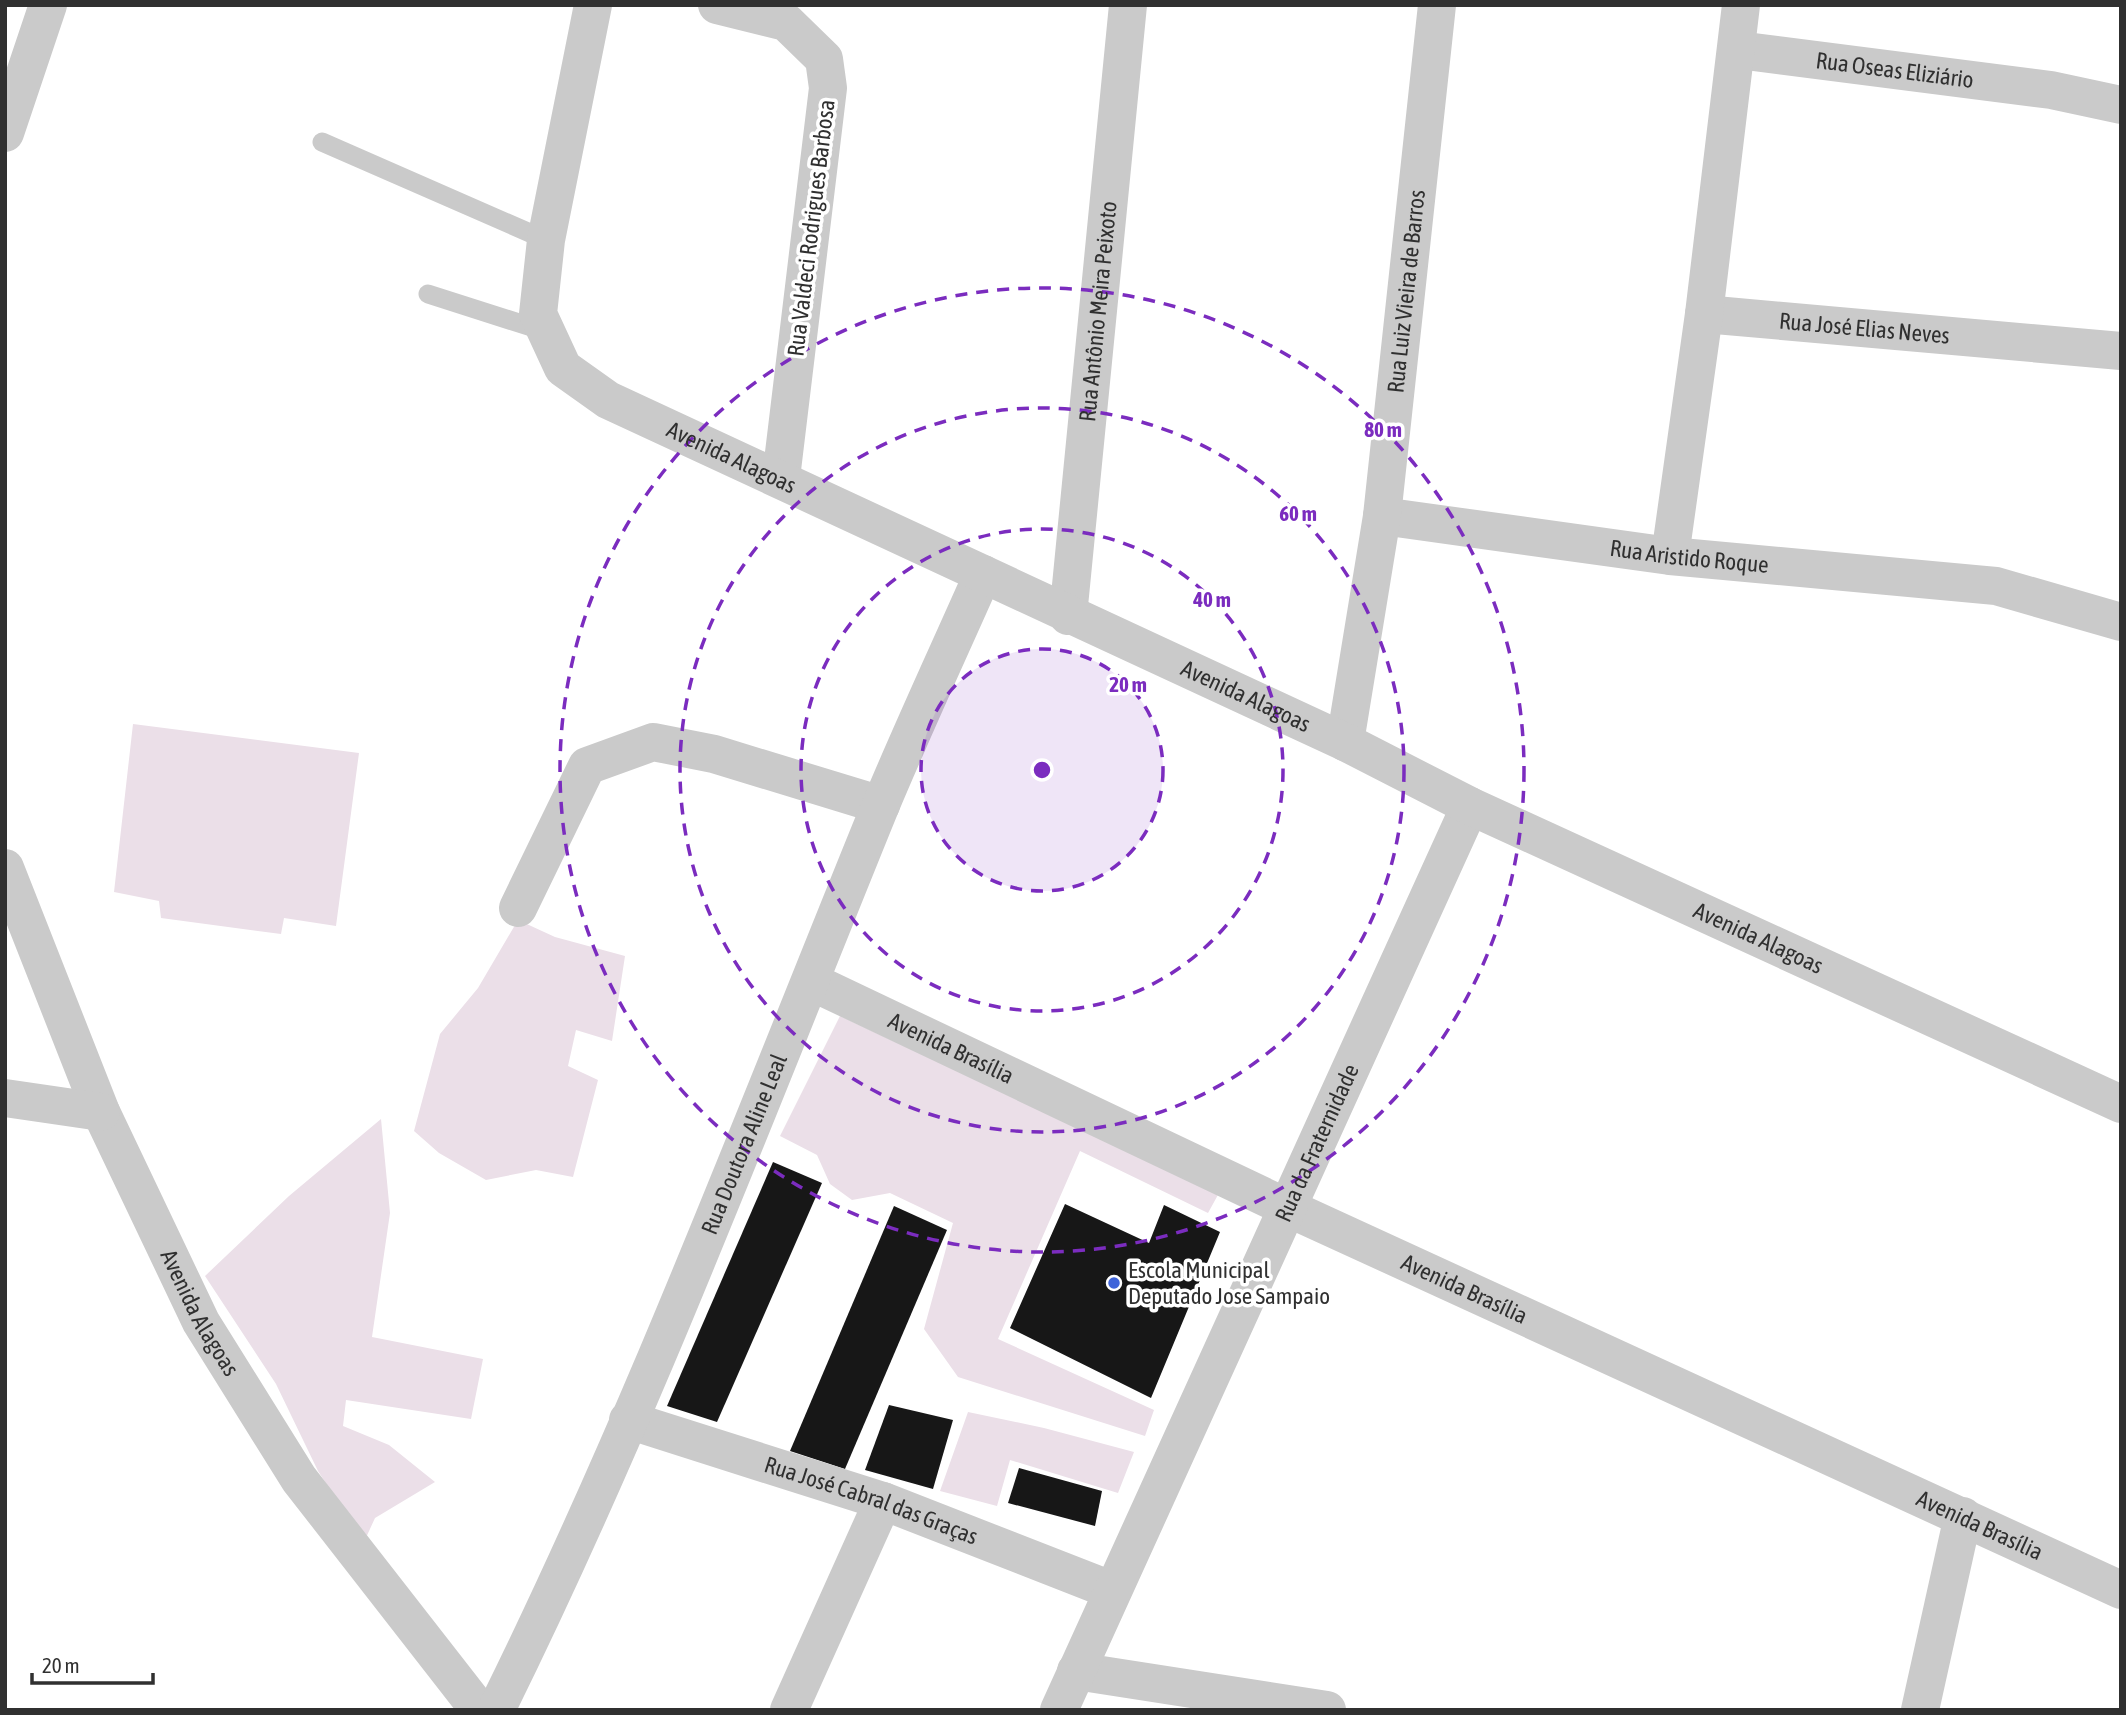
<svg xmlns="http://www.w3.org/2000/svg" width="2126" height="1715" font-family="'Asap Condensed',sans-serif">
<rect width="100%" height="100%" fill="#fff"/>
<!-- green -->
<g fill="#ebdfe8">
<polygon points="133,724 359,753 336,926 284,918 281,934 161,918 159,901 114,892"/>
<polygon points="518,920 555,937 625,956 612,1041 576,1030 568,1066 598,1080 573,1177 536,1170 486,1180 439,1153 414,1131 440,1034 478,988"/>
<polygon points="840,1016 1219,1193 1208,1213 1080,1151 998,1339 1154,1410 1145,1436 958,1377 924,1329 953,1223 890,1193 852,1200 830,1184 817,1155 780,1136"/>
<polygon points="381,1119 390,1213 372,1337 483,1359 471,1419 346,1400 343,1426 389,1445 435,1482 375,1518 364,1542 318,1471 276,1384 205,1276 289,1196"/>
<polygon points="968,1412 1044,1428 1134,1452 1118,1493 1010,1460 997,1506 940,1491"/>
</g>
<!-- building -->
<g fill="#171717">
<polygon points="773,1162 822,1183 717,1422 667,1406"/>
<polygon points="1065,1204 1149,1243 1164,1205 1220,1232 1151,1398 1010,1328"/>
<polygon points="894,1206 947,1230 845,1469 790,1451"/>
<polygon points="889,1405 953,1420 933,1489 865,1470"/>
<polygon points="1019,1468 1102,1491 1095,1526 1008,1503"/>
</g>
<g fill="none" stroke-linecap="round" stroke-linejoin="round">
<!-- service -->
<g stroke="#cacaca" stroke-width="19">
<polyline points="322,142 546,240"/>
<polyline points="428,294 544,331"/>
</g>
<!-- minor -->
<g stroke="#cacaca" stroke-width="38">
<polyline points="717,5 786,22 824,59 828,88 781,478"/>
<path id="s1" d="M 1738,50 L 2051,90 L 2121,105"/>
<polyline points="5,133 48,5"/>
<path id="s2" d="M 1704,314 L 2121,351"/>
<path id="s3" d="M 1382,516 L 1670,556 L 1996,586 L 2121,622"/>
<polyline points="1670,556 1704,314 1741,5"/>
<path id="s4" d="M 1068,616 L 1128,5"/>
<path id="s5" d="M 1345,742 L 1382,516 L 1437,5"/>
<path id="s6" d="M 5,868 L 101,1112 L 201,1322 L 299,1479 L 479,1710"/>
<polyline points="518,908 587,766 653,742 714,754 881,805"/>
<path id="s7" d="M 812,982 L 1288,1208 L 2121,1590"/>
<polyline points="5,1098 101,1112"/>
<path id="s8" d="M 628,1420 L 883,1501 L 1111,1590"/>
<polyline points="1076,1671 1327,1710"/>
<path id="s9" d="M 496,1710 C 641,1417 757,1109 880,807 C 913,728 949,651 983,574"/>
<polyline points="789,1710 883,1501"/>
<path id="s10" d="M 1059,1710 L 1470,806"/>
<polyline points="1920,1710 1963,1516"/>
</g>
<!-- tertiary -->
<path stroke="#cacaca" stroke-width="38" id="s11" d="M 593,5 L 546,240 L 538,314 L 563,368 L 608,400 L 1345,742 L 1470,806 L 2121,1104"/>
</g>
<!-- distance rings -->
<circle cx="1042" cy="770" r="121" fill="#7b2cbf" fill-opacity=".12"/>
<g fill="none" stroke="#7b2cbf" stroke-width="3.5" stroke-dasharray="12 9">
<circle cx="1042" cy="770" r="121"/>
<circle cx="1042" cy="770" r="241"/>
<circle cx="1042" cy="770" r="362"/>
<circle cx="1042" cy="770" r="482"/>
</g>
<!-- markers -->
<circle fill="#3f64d9" stroke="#fff" stroke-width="2.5" cx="1114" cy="1283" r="7"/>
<g text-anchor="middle" stroke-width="7" stroke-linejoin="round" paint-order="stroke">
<!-- street labels -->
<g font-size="23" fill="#303030" stroke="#fff">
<text dy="8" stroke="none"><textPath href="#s1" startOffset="158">Rua Oseas Eliziário</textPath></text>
<text transform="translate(811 228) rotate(-83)" y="8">Rua Valdeci Rodrigues Barbosa</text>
<text dy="8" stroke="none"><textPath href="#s5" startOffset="455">Rua Luiz Vieira de Barros</textPath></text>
<text dy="8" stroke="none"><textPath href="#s4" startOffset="306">Rua Antônio Meira Peixoto</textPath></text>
<text dy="8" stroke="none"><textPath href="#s2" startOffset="161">Rua José Elias Neves</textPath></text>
<text dy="8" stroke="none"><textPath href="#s11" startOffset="565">Avenida Alagoas</textPath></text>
<text dy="8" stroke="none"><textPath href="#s3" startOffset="310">Rua Aristido Roque</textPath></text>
<text dy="8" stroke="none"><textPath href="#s11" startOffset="1132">Avenida Alagoas</textPath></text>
<text dy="8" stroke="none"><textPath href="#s11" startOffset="1699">Avenida Alagoas</textPath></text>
<text dy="8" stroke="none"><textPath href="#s7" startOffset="154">Avenida Brasília</textPath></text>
<text dy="8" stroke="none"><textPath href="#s10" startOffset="623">Rua da Fraternidade</textPath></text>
<text dy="8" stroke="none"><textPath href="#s9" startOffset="618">Rua Doutora Aline Leal</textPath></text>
<text dy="8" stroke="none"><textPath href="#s7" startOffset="721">Avenida Brasília</textPath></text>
<text dy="8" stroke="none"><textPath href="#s6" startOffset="486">Avenida Alagoas</textPath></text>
<text dy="8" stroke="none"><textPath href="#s8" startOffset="256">Rua José Cabral das Graças</textPath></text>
<text dy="8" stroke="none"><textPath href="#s7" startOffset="1288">Avenida Brasília</textPath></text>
</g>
<!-- poi labels -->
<g font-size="23" fill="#303030" stroke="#fff" text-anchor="start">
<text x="1128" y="1278">Escola Municipal<tspan x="1128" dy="26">Deputado Jose Sampaio</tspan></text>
</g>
</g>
<circle cx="1042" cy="770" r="10" fill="#7b2cbf" stroke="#fff" stroke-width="3.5"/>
<g font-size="21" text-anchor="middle" font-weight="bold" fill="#7b2cbf" stroke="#fff" stroke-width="7" stroke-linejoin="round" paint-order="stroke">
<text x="1383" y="437">80 m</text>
<text x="1298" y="521">60 m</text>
<text x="1212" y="607">40 m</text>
<text x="1128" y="692">20 m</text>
</g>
<!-- border -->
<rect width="2126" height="1715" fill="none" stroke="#303030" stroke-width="14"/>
<!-- scale -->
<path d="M32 1673v10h121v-10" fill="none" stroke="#303030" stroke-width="3.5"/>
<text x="42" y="1673" font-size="21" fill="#303030" stroke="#ffffff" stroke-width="5" paint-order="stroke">20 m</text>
</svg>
